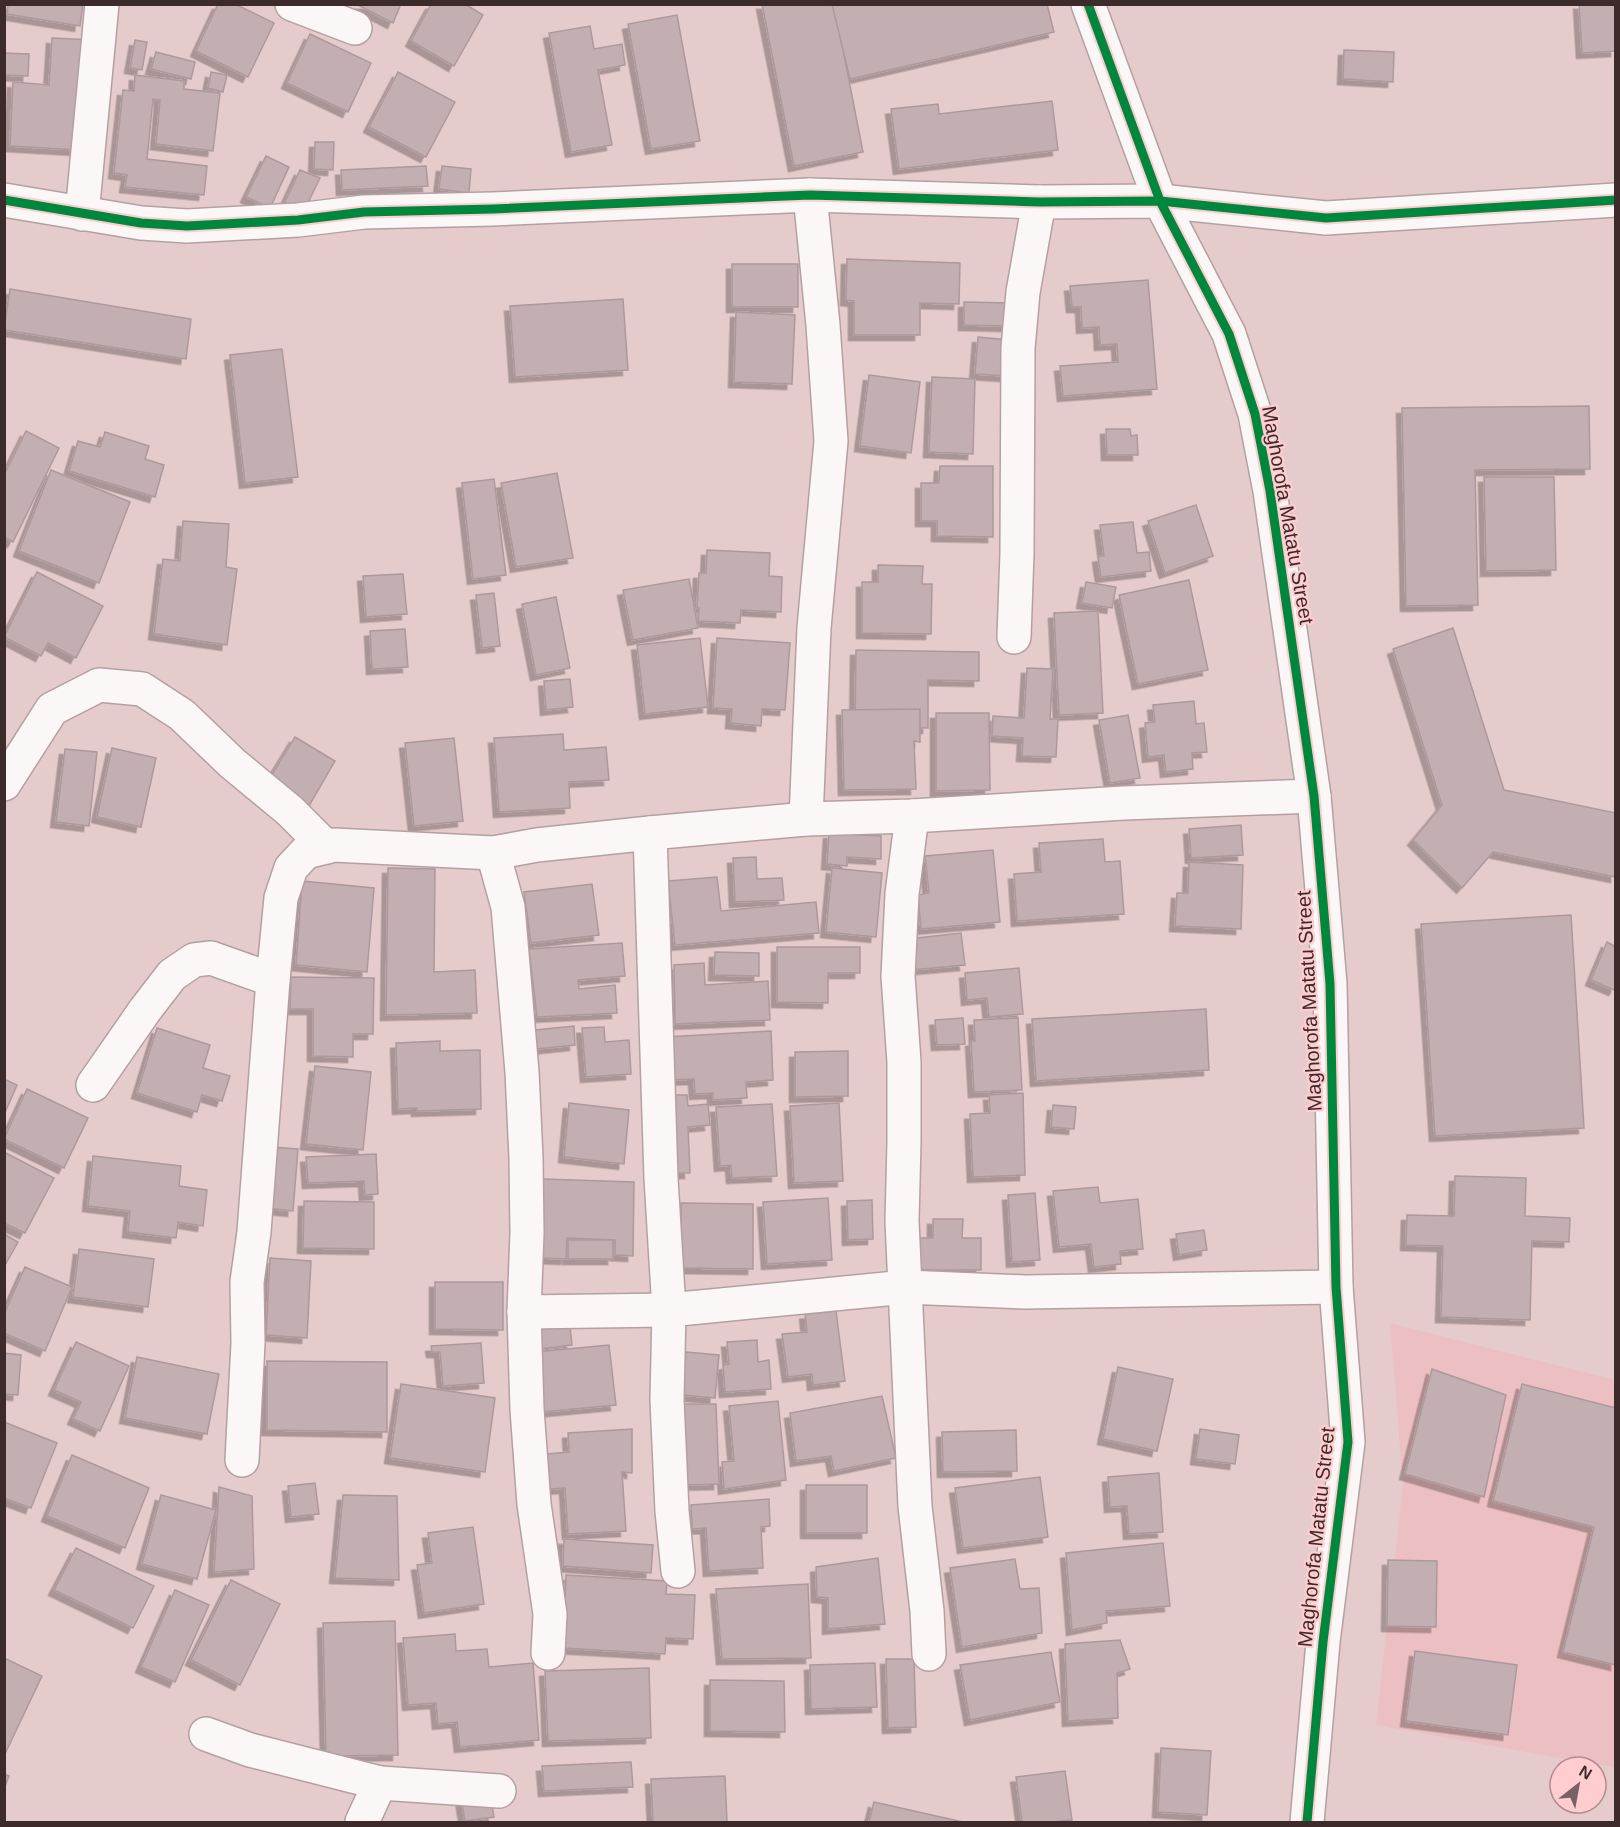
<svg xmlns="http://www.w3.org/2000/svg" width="1620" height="1827" font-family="Arial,sans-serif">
<defs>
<filter id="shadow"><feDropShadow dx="-5.5" dy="5.5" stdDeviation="0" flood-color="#0004"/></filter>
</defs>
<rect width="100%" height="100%" fill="#e6cbcc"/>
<!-- built -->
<polygon fill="#ecc0c2" points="1390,1323 1615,1380 1615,1768 1376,1725 1403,1485"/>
<!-- building -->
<g fill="#c3aeb2" stroke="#ad999d" stroke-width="1.5" filter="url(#shadow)">
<polygon points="8,4 83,4 80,26 7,14"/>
<polygon points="218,4 235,4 274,23 248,77 196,51"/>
<polygon points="356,4 401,4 393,23"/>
<polygon points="431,4 465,4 483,15 454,66 411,41"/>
<polygon points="762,4 834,4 863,152 794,166"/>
<polygon points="832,4 1047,4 1054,32 850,79"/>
<polygon points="1579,4 1616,4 1616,51 1582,53"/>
<polygon points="677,15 700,141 651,149 628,24"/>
<polygon points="590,26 594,49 622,44 625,65 598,70 612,145 571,152 549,33"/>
<polygon points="310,34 371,63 348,112 287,83"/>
<polygon points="52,38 92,40 79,150 10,146 13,82 49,85"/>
<polygon points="135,40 147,42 142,70 130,68"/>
<polygon points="1344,50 1394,52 1393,82 1343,79"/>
<polygon points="156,52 195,62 191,79 151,69"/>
<polygon points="4,53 29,54 28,76 4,75"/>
<polygon points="211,72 227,75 223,92 208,88"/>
<polygon points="398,72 455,102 426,157 369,127"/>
<polygon points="135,75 184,81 184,89 220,93 213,151 156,144 160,100 153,99 147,159 207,166 204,195 125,187 127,175 114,173 123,90 134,91"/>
<polygon points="1052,101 1058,150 899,169 891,109 938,104 939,114"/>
<polygon points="315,142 334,142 333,170 314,169"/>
<polygon points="266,156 289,167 270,208 246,197"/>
<polygon points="426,166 428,186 342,190 341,170"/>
<polygon points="442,166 471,169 469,193 439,189"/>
<polygon points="300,170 320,178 303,213 284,204"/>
<polygon points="847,259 960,263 959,304 920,303 920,335 854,335 854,301 846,300"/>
<rect x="732" y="264" width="66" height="43"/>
<polygon points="1148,280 1157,389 1063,396 1060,366 1118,362 1117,344 1100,345 1099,327 1082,328 1081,307 1072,307 1070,286"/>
<polygon points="10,289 191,319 186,359 4,330"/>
<polygon points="623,299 628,370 515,377 510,306"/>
<polygon points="964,302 1012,303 1011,326 964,325"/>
<polygon points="736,312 795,315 792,384 734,382"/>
<polygon points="978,337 1009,340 1006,376 975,374"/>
<polygon points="282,349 298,477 245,483 230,355"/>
<polygon points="869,375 920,382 911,453 860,446"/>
<polygon points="932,377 975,379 973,454 929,452"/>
<polygon points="1589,406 1590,469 1475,470 1478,605 1406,606 1402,408"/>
<polygon points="1106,429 1130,429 1131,436 1137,435 1138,455 1107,455"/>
<polygon points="26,431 59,448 13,542 4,537 4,475"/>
<polygon points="105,432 149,446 145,459 164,465 155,497 69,471 78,441 100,447"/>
<polygon points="940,466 993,466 993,537 937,536 937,521 921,521 921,483 939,483"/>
<polygon points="51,470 130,502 99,583 19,551"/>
<polygon points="557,473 573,558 516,567 501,483"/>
<polygon points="1484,477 1554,477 1556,570 1486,571"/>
<polygon points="494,479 506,575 473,579 462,483"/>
<polygon points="1196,505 1213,556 1165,573 1148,521"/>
<polygon points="183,521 229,524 226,567 237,569 227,645 154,634 163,559 180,561"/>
<polygon points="1133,522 1137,553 1149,552 1151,571 1101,577 1098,557 1104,556 1100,525"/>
<polygon points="707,550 770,553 769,576 782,577 781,612 741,610 740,623 698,621 699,608 697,608 699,573 706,573"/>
<polygon points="878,565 923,566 922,584 932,584 931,634 862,633 862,582 878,582"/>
<polygon points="37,572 103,606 76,658 48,643 41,656 4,637"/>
<polygon points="403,574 407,614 366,617 363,576"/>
<polygon points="689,579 698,628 633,640 623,590"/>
<polygon points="1189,580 1208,670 1138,684 1119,595"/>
<polygon points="1086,582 1116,587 1112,608 1082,603"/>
<polygon points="494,593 500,646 482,648 476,595"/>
<polygon points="556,597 570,668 536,675 522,604"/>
<polygon points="1098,611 1103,713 1059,715 1054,613"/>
<polygon points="1453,628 1504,790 1616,813 1616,877 1493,852 1462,888 1413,840 1442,805 1393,649"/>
<polygon points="405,629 408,667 372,669 370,631"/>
<polygon points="700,638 708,707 645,714 637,645"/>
<polygon points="717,638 790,643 785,710 762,709 761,726 731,723 732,709 713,708"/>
<polygon points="856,650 979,652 979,681 928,680 928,728 855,726"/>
<polygon points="1027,668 1053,669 1050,719 1058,719 1056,757 1022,756 1023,738 992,736 993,716 1024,718"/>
<polygon points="570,679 573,707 546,710 544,681"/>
<polygon points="1194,701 1196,724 1204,723 1207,752 1192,753 1193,769 1166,772 1164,755 1148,757 1145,723 1155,722 1153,705"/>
<polygon points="920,709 920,742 914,741 916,789 844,790 842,710"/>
<polygon points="936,713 989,713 990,790 936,791"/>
<polygon points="1128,715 1140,778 1110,783 1099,720"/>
<polygon points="563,734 564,750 606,747 609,780 569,782 570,808 499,812 494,738"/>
<polygon points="295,737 335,761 309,806 268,781"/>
<polygon points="454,738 463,821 414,826 405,743"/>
<polygon points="112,748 156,758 141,827 97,817"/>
<polygon points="65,749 97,752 89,826 56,822"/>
<polygon points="1241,825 1243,855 1191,858 1189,829"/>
<polygon points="829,833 881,836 881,859 847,857 847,866 827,864"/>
<polygon points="1103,839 1105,862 1120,861 1124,914 1017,921 1014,874 1041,872 1039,843"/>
<polygon points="993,850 1000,922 921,929 918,895 929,893 925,856"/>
<polygon points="756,857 757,879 782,878 784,900 735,902 733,858"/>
<polygon points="1189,862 1243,865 1241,929 1175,926 1177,893 1188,893"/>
<polygon points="388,868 435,869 434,972 475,970 477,1013 386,1015"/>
<polygon points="832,868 882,873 876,937 826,932"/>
<polygon points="717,877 721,911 816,902 819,933 675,945 668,881"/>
<polygon points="302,881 374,888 367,972 296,965"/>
<polygon points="592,884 599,935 531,943 524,892"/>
<polygon points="1571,915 1584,1128 1435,1136 1421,924"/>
<polygon points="961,933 965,965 911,970 908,939"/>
<polygon points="1607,942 1616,947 1616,987 1614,990 1591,980"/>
<polygon points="622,943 625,976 578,980 579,989 615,985 617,1013 537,1017 529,949"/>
<polygon points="777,947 860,947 860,973 828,973 828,1003 777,1002"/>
<polygon points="715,952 759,953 759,976 714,975"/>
<polygon points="704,963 705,985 768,981 770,1020 675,1024 674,965"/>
<polygon points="1019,968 1023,1014 989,1017 987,998 967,1000 965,973"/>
<polygon points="291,977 374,978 373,1034 353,1034 353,1057 313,1056 313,1009 290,1009"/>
<polygon points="1206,1009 1209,1070 1036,1081 1032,1019"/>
<polygon points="963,1018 965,1044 937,1045 935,1020"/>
<polygon points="1018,1018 1022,1090 974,1092 971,1041 975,1041 974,1020"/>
<polygon points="574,1026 575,1045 527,1050 525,1031"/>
<polygon points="604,1027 605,1042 629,1040 631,1074 586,1077 582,1028"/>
<polygon points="157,1028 210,1045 203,1068 230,1076 222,1101 202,1095 197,1112 137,1093"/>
<polygon points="771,1031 773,1080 746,1082 747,1098 713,1100 713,1093 695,1094 694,1079 669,1080 666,1037"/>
<polygon points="440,1041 440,1051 480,1050 481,1109 417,1111 417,1108 398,1109 396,1043"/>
<polygon points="848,1051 848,1096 795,1097 795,1052"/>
<polygon points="315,1066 371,1072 363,1150 306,1144"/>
<polygon points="4,1079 17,1085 4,1115"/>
<polygon points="27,1089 88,1118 64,1168 4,1139"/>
<polygon points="1023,1093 1025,1175 973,1177 970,1114 990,1113 989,1095"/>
<polygon points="662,1095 687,1095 688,1106 708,1104 710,1125 688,1127 690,1173 664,1173"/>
<polygon points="569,1103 629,1110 624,1164 564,1157"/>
<polygon points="839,1103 843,1181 794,1183 790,1106"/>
<polygon points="772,1104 777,1176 732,1178 731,1165 720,1166 716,1107"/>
<polygon points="1053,1105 1076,1107 1074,1129 1051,1127"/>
<polygon points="271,1147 298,1149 293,1211 266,1208"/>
<polygon points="4,1152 54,1178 25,1233 4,1223"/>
<polygon points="376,1154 378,1194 365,1195 364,1181 308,1183 306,1157"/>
<polygon points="93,1156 181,1166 179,1186 207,1190 203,1226 178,1222 176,1238 128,1232 130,1211 88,1206"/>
<polygon points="1455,1176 1526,1178 1525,1216 1570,1218 1569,1242 1532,1241 1530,1320 1441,1317 1443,1246 1406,1245 1407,1215 1454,1216"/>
<polygon points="543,1179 634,1182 633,1256 615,1255 615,1240 567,1238 566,1259 541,1258"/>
<polygon points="1098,1187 1100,1203 1138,1199 1143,1249 1120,1251 1121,1264 1094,1267 1091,1244 1059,1247 1053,1191"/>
<polygon points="1035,1193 1040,1260 1012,1262 1008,1195"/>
<polygon points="828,1198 832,1260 767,1264 763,1202"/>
<polygon points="872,1200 873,1239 848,1240 847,1201"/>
<polygon points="304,1201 374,1202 374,1249 303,1248"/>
<polygon points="681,1203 753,1204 753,1269 681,1268"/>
<polygon points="933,1219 963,1219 962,1238 981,1238 981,1270 917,1270 917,1238 933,1238"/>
<polygon points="1204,1230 1207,1250 1179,1255 1176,1234"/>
<polygon points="4,1234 18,1242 4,1267"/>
<rect x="568" y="1240" width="45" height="19"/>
<polygon points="79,1249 154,1259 148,1307 73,1297"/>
<polygon points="270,1258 311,1261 307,1338 266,1335"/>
<polygon points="25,1267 72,1287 45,1351 4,1333 4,1314"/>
<polygon points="435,1282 503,1282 503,1330 435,1329"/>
<polygon points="836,1311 845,1381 813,1385 812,1374 788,1377 782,1334 807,1332 805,1314"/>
<polygon points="570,1326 572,1345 532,1350 529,1330"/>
<polygon points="757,1340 758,1362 769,1360 771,1389 725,1392 723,1365 729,1364 727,1342"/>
<polygon points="76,1342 129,1366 100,1431 73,1419 81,1402 54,1390"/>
<polygon points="481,1343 484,1383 443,1386 440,1352 432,1352 431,1346"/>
<polygon points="609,1345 616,1405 542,1412 535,1352"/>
<polygon points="686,1352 719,1355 715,1398 682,1395"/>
<polygon points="4,1353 21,1355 18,1395 4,1394"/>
<polygon points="137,1357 219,1374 207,1434 125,1418"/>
<polygon points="267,1361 387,1362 387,1432 267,1430"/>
<polygon points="1118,1367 1173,1379 1157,1451 1103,1439"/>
<polygon points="1432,1369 1506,1395 1484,1497 1405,1474"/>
<polygon points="401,1384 495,1398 485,1472 390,1458"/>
<polygon points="1522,1384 1616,1408 1616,1665 1563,1652 1594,1527 1493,1501"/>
<polygon points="882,1396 896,1458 834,1471 831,1456 796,1461 790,1413"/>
<polygon points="778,1401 786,1480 724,1489 722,1462 734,1461 729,1406"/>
<polygon points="682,1404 716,1404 719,1484 685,1485"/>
<polygon points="4,1422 57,1443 31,1508 4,1498"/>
<polygon points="632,1429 632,1473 622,1472 626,1531 568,1534 565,1488 550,1489 547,1454 569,1452 568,1433"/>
<polygon points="1200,1429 1239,1435 1235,1464 1196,1459"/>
<polygon points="1016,1430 1017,1471 943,1472 942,1432"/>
<polygon points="72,1455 149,1488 125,1548 47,1516"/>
<polygon points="1159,1473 1163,1532 1129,1534 1127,1506 1110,1507 1108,1477"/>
<polygon points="1040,1477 1048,1537 963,1548 955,1488"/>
<polygon points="315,1483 319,1514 291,1517 288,1486"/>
<rect x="806" y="1485" width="61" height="48"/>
<polygon points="219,1487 252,1496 254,1569 214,1572"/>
<polygon points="161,1495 216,1510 197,1579 142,1564"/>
<polygon points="343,1495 397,1496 399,1580 335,1578"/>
<polygon points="769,1499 770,1526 761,1527 763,1568 709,1571 706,1528 692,1529 691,1505"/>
<polygon points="473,1527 484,1604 424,1613 417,1565 432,1563 428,1533"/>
<polygon points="564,1539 653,1545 651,1573 563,1566"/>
<polygon points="1163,1543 1170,1606 1106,1611 1107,1623 1072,1630 1066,1553"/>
<polygon points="76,1548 154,1586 133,1628 54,1590"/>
<polygon points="878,1558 885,1624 828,1629 828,1598 817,1597 816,1567"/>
<polygon points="1015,1559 1020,1589 1039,1588 1042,1633 962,1647 950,1568"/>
<polygon points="1388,1560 1437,1561 1436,1627 1387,1626"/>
<polygon points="566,1575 667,1581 666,1594 695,1595 693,1639 666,1638 665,1654 563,1648"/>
<polygon points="231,1580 280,1604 240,1685 191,1660"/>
<polygon points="808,1584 811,1658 722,1659 716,1589"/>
<polygon points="175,1590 209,1605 175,1682 141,1667"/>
<polygon points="395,1621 398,1755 326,1756 323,1623"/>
<polygon points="455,1634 456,1651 487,1649 489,1667 533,1663 539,1740 460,1747 457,1722 438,1724 436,1703 408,1705 403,1638"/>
<polygon points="1120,1640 1130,1669 1117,1673 1118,1718 1068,1721 1065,1644"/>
<polygon points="1415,1651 1517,1665 1508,1735 1406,1721"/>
<polygon points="1051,1652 1060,1702 970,1720 960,1665"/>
<polygon points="4,1658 42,1676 4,1756"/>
<polygon points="886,1659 914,1659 916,1727 888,1728"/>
<polygon points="875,1663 877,1707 811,1709 810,1665"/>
<polygon points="649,1668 651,1738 548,1741 545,1671"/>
<polygon points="710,1680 784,1681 785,1732 710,1731"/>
<polygon points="1161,1748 1211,1751 1207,1815 1158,1812"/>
<polygon points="631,1762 633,1787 544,1791 542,1766"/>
<polygon points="1065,1771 1072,1820 1053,1822 1022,1822 1016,1777"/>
<polygon points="4,1774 9,1776 4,1789"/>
<polygon points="725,1776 727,1822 653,1822 651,1779"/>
<polygon points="490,1794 494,1817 465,1821 461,1798"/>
<polygon points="874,1802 963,1822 869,1822"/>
</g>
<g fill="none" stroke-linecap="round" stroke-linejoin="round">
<!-- minor casing -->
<g stroke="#b4a0a1" stroke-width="36">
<g id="minor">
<polyline points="292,4 355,28"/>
<polyline points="1088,4 1160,201 1229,334 1255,414 1270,491 1314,796 1330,984 1336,1287 1348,1442 1323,1642 1307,1822"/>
<polyline points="82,214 102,4"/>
<polyline points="1014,637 1017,553 1018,348 1023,292 1039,202"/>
<polyline points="4,784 52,709 99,685 142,689 182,715 232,763 290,811 326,847"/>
<polyline points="912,816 902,894 898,976 904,1062 904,1142 902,1221 915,1506 927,1611 929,1654"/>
<polyline points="806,819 814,628 831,441 823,325 810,195"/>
<polyline points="650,833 661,1178 669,1310 667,1400 672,1511 678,1571"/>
<polyline points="493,853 508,907 522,1072 526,1158 527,1233 524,1312 527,1409 534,1504 550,1614 548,1653"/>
<polyline points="273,980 281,898 291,868 306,852 334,845 493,853 537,845 650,833 806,819 912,816 1124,803 1314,796"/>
<polyline points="93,1085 145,1010 172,975 194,960 211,958 273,980 254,1232 247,1282 248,1343 242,1460"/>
<polyline points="524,1312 669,1310 906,1287 1025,1292 1336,1287"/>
<polyline points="206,1734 250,1750 380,1783 499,1791"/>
<polyline points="362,1822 380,1783"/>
</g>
</g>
<!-- tertiary casing -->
<g stroke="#b4a0a1" stroke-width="36">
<polyline id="tertiary" points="4,200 141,223 187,226 298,220 364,212 493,209 810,195 1039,202 1160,201 1326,218 1616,200"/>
</g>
<!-- minor -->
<use href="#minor" stroke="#fbf7f7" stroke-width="33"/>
<!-- tertiary -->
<use href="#tertiary" stroke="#fbf7f7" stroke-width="33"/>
<!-- cycleway casing -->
<g stroke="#ffcdcf" stroke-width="13">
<g id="cycleway">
<polyline points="1088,4 1160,201 1229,334 1255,414 1270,491 1314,796 1330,984 1336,1287 1348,1442 1323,1642 1307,1822"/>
<polyline points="4,200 141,223 187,226 298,220 364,212 493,209 810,195 1039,202 1160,201 1326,218 1616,200"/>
</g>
</g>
<!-- cycleway -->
<use href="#cycleway" stroke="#00873e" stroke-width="9"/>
</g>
<g text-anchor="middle" stroke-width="4.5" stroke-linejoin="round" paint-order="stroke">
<!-- street labels -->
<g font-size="20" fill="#3d2a2b" stroke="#ffcdcf">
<text transform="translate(1288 515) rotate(80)" y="7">Maghorofa Matatu Street</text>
<text transform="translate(1309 1001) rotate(-93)" y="7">Maghorofa Matatu Street</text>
<text transform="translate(1316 1537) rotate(-84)" y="7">Maghorofa Matatu Street</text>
</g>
</g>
<!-- border -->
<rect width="1620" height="1827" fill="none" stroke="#3d2a2b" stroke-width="12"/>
<!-- north arrow -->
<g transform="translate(1578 1785) rotate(31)"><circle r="28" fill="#ffcdcf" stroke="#b18c8d" stroke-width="1.5"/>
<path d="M0-4.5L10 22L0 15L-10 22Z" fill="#786263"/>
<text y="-9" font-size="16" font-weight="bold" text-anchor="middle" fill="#3d2a2b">N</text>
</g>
</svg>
